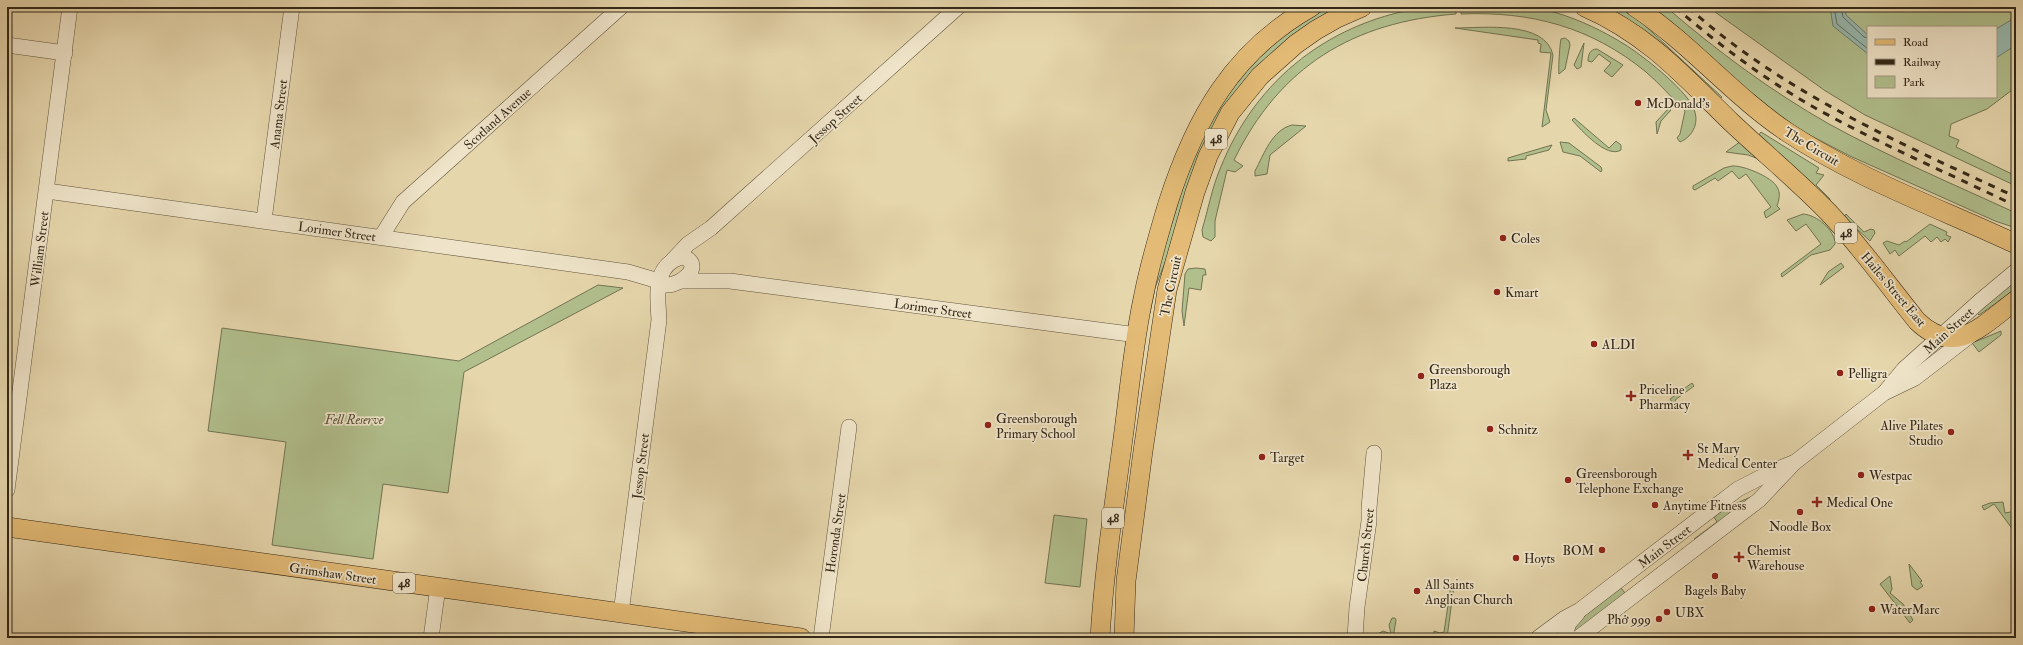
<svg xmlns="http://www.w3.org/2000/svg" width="2023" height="645" font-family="'IM FELL Double Pica',serif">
<rect width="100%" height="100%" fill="#e6d6ac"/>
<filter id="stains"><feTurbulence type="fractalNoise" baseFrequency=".005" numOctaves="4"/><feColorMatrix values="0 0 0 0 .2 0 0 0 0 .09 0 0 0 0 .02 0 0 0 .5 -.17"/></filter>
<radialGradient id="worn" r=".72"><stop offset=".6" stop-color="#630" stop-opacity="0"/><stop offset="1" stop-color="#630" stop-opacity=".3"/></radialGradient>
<!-- green -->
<g fill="#b1bf8d" stroke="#727452" fill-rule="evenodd">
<polygon points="1329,7 1341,7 1265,59 1166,260 1155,288 1150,313 1147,313 1151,291 1189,168 1214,113 1253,62 1293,28"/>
<path d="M 1428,7 L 1443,7 L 1443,10 L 1456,9 L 1456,14 C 1353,22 1280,66 1234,160 L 1243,166 L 1235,172 L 1227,170 L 1215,221 L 1215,237 L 1211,241 L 1203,237 L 1202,230 C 1208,210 1212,188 1220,169 C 1256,78 1332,20 1428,7 Z"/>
<path d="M 1461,7 C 1493,7 1526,3 1557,13 C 1580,20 1603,31 1624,44 C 1642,55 1684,88 1693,107 C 1700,121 1694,136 1680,142 L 1677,138 L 1680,134 L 1685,111 C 1672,98 1660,84 1646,72 C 1591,27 1531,11 1461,14 Z"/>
<polygon points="1604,7 1619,7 1640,21 1722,97 1719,100"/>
<path d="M 1652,7 L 1666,7 C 1717,51 1771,91 1829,124 C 1889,157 1953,184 2016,213 L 2016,228 L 1995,221 L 1850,156 L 1794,127 L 1742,87 L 1686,34 Z"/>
<path d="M 1708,7 L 2016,7 L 2016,87 L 1987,109 L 1951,124 L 1949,136 L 1959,140 L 1956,147 L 2016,176 L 2016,186 L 1865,115 L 1824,90 ZM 1868,27 L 1996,27 L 1996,97 L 1868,97 Z"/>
<path d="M 1455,28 C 1483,28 1545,20 1553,55 L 1546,110 L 1550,122 L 1542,127 L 1551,53 L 1540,52 L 1541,44 L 1538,43 L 1538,40 Z"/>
<path d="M 1565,38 L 1569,41 L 1570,45 L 1565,69 L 1559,74 C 1558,70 1560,42 1561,39 Z"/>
<polygon points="1584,43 1581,67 1577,69 1574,65"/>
<path d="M 1597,49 L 1623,65 L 1612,77 L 1604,71 L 1611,63 L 1599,54 L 1592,62 L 1588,61 C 1588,55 1590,49 1597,49 Z"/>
<polygon points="1669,108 1671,110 1661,121 1657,134 1656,122"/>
<path d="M 1574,118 L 1609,148 L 1616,141 L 1621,145 L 1621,150 C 1607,159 1581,130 1572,120 Z"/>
<path d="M 1292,125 L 1306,126 L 1270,155 L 1267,174 L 1255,176 L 1255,171 C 1264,154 1272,130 1292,125 Z"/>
<polygon points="1761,132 1819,168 1816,173 1824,175 1816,185 1830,199 1830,201 1757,137"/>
<polygon points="1741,141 1756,158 1748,155 1726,152"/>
<polygon points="1560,142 1569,143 1601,167 1602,170 1601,172 1580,156 1563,152"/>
<polygon points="1552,145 1549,150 1526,156 1526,159 1508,161 1508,158"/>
<path d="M 1732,166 C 1743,165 1772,177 1777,187 C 1781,193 1779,200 1777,206 L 1780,209 L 1766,218 L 1764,212 L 1771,207 L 1746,174 L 1739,179 L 1732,171 L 1718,181 L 1715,178 L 1695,190 L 1693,189 L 1693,186 L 1724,168 Z"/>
<path d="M 1803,214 C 1817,215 1835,230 1835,244 L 1830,250 L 1811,255 L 1782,277 L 1781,274 L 1821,244 L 1806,224 L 1796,231 L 1787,220 Z"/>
<polygon points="1846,214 1864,232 1871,229 1874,230 1875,233 1870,241 1844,217"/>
<polygon points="1930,224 1947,232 1946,235 1951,237 1948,242 1945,239 1941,242 1937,237 1931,242 1925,236 1899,256 1895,250 1890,254 1883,243 1887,241 1899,245 1905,241 1906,242"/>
<polygon points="1841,263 1844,267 1820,285 1828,272"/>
<polygon points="1196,268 1205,269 1206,275 1203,275 1201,290 1189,288 1184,326 1182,311 1185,274 1188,269"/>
<polygon points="2016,280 2016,289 1979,315 1977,313"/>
<polygon points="598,285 623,288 464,372 448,493 383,484 373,559 272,545 286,442 208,431 222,328 459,361"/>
<polygon points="2001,331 2001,335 1979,352 1972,343"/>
<polygon points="1692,383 1694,386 1675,400 1678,405 1675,407 1670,399"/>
<polygon points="1755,495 1697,542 1694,539 1717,522 1714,517 1726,508"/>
<polygon points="2003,502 2005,513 2016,511 2016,534 1994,504 1984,510 1982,506 1990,503"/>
<polygon points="1054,515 1087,519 1080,587 1045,583"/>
<polygon points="1683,549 1571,638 1570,633 1582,618 1621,588 1625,593"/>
<polygon points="1909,564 1922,581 1920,582 1923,586 1917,590 1912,586"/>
<polygon points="1890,576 1892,589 1890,593 1903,604 1913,620 1910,623 1880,584"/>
<polygon points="1451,585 1454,585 1447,638 1433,638 1434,631 1440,633 1444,632"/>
<polygon points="1392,618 1395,618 1396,620 1393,638 1375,638 1376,635 1383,631 1391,634 1389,625"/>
</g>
<!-- water -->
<g fill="#97b8ae" stroke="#6f7e72">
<polygon points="1830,7 1845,7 1846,15 1868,35 1868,54 1833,26"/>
<polygon points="2016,17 2016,45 1996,58 1996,29"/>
</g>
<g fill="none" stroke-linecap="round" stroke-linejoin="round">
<!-- shore -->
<g stroke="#667063" stroke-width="1">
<polyline points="1834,7 1837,24 1868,49"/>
<polyline points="1841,7 1843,17 1864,37 1868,38"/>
</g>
<!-- minor casing -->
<g stroke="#60543d" stroke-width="16">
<g id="minor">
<polyline points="7,45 65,53"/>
<polyline points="47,191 628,272 662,282"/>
<polyline points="264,220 292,7"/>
<polyline points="381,237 403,202 621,7"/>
<polyline points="673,260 688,244 711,228 958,7"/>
<polyline points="683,281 730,281 1137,335"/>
<polyline points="1885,392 1904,369 1980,301 2016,271"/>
<polyline points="7,490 70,7"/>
<path d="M 621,613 L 659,320 C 658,299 653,272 674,260 C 678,258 682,256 686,258 C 703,268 680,285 667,285 L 662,282 L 661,276"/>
<polyline points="431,638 438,587"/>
<polyline points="821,638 849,427"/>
<polyline points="1355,638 1357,607 1369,521 1369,508 1374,453"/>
<polyline points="1538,638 1565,618 1580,610 1738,489 1775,470 1793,463"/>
<polyline points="1564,638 1569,623 1577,614"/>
<polyline points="1578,638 1759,500 1794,463 1884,393 1915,378 1972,334"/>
</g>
</g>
<!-- major casing -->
<g stroke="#342818" stroke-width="20">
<g id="major">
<path d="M 1585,7 C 1647,34 1684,76 1731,122 C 1764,153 1798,181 1829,213 C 1861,247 1888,285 1917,321 C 1955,358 1983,325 2016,300"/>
<path d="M 1635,7 C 1690,43 1732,95 1787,132 C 1858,179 1939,208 2016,244"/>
<polyline points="7,527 801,638"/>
<path d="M 1100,638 C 1104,569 1115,500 1124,431 C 1130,385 1134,339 1144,294 C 1150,263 1159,233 1168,203 C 1195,119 1232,52 1311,7"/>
<polyline points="1124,638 1126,581 1143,451 1167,290 1195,192 1208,156 1230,113 1260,76 1296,44 1316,30 1337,18 1362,7"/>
</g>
</g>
<!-- minor -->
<use href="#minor" stroke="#efe4c9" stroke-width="15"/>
<!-- major -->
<use href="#major" stroke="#e3bb76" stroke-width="19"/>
<!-- rail -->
<g stroke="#342818" stroke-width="3" stroke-dasharray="7 7" stroke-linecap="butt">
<path d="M 1675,7 C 1719,45 1767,81 1817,109 C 1882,145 1950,174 2016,206"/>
<path d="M 1688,7 C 1783,93 1902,144 2016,197"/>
</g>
</g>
<!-- markers -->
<g fill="#8f2418" stroke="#efe4c9" stroke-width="1.5">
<circle cx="1638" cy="103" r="4"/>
<circle cx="1503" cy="238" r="4"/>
<circle cx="1497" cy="292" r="4"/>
<circle cx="1594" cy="344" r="4"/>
<circle cx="1840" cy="373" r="4"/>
<circle cx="1421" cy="376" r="4"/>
<path d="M1629 390h4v4h4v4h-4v4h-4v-4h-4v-4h4z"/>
<circle cx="988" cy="425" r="4"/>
<circle cx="1490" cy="429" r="4"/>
<circle cx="1951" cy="432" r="4"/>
<path d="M1686 449h4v4h4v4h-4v4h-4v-4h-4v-4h4z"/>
<circle cx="1262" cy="457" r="4"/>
<circle cx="1861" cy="475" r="4"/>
<circle cx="1568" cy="480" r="4"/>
<path d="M1815 496h4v4h4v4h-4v4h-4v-4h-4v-4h4z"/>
<circle cx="1655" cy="505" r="4"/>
<circle cx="1800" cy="512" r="4"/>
<circle cx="1602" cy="550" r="4"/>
<path d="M1737 551h4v4h4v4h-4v4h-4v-4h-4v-4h4z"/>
<circle cx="1516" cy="558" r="4"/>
<circle cx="1715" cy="576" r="4"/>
<circle cx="1417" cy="591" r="4"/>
<circle cx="1872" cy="609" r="4"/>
<circle cx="1667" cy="612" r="4"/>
<circle cx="1659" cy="619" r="4"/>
</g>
<g text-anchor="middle" stroke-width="3.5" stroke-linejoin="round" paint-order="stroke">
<!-- shield labels -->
<g fill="#efe4c9" stroke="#6c604d" stroke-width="1">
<rect x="1205" y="129" width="22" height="20" rx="3"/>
<rect x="1835" y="223" width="22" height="20" rx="3"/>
<rect x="1102" y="508" width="22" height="20" rx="3"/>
<rect x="393" y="573" width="22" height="20" rx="3"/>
</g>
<g font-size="12" font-weight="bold" fill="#342818">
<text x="1216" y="143">48</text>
<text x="1846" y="237">48</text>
<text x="1113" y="522">48</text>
<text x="404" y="587">48</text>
</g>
<!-- poi labels -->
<g font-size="13" fill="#342818" stroke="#efe4c9" text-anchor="start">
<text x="1646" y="108">McDonald's</text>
<text x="1511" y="243">Coles</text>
<text x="1505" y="297">Kmart</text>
<text x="1602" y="349">ALDI</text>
<text x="1429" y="374">Greensborough<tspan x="1429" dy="15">Plaza</tspan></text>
<text x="1848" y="378">Pelligra</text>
<text x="1639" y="394">Priceline<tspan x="1639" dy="15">Pharmacy</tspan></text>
<text x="996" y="423">Greensborough<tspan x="996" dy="15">Primary School</tspan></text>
<text x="1943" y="430" text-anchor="end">Alive Pilates<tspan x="1943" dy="15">Studio</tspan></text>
<text x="1498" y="434">Schnitz</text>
<text x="1697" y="453">St Mary<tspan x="1697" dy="15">Medical Center</tspan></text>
<text x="1270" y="462">Target</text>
<text x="1576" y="478">Greensborough<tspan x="1576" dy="15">Telephone Exchange</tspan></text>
<text x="1869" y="480">Westpac</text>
<text x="1826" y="507">Medical One</text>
<text x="1663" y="510">Anytime Fitness</text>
<text x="1800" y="531" text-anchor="middle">Noodle Box</text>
<text x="1594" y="555" text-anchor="end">BOM</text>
<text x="1747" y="555">Chemist<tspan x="1747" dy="15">Warehouse</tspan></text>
<text x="1524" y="563">Hoyts</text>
<text x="1425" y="589">All Saints<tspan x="1425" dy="15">Anglican Church</tspan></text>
<text x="1715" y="595" text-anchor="middle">Bagels Baby</text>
<text x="1880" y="614">WaterMarc</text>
<text x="1675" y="617">UBX</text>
<text x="1651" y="624" text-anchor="end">Phở 999</text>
</g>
<!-- street labels -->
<g font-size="13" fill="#342818" stroke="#efe4c9">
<text transform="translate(278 114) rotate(-83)" y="5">Anama Street</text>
<text transform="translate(497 118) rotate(-42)" y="5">Scotland Avenue</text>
<text transform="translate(835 118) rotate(-42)" y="5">Jessop Street</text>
<text transform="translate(1812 146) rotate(31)" y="5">The Circuit</text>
<text transform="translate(337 231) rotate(8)" y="5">Lorimer Street</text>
<text transform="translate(39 249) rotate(-83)" y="5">William Street</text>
<text transform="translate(1170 286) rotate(-78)" y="5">The Circuit</text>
<text transform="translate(1894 289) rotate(50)" y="5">Hailes Street East</text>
<text transform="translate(933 308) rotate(8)" y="5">Lorimer Street</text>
<text transform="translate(1948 330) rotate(-42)" y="5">Main Street</text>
<text transform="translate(640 466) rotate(-83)" y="5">Jessop Street</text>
<text transform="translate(835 533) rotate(-82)" y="5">Horonda Street</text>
<text transform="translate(1365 545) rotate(-84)" y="5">Church Street</text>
<text transform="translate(1664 546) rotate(-37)" y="5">Main Street</text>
<text transform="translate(333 573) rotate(8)" y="5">Grimshaw Street</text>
</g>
<!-- park labels -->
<g font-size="13" font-style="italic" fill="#534e35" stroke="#efe4c9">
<text x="354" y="424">Fell Reserve</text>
</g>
</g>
<!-- margin -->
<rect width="2023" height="645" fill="none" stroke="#e6d6ac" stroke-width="24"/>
<rect x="8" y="8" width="2007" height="629" fill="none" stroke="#342818" stroke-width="2"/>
<rect x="12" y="12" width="1999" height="621" fill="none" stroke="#342818"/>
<!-- legend -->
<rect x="1867" y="26" width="130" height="72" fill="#efe4c9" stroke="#a49982"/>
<rect x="1875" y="39" width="20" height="6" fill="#e3bb76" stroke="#a49982"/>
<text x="1903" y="46" font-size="12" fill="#342818">Road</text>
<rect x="1875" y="59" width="20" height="6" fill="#342818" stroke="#a49982"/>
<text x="1903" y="66" font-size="12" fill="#342818">Railway</text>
<rect x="1875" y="76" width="20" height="12" fill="#b1bf8d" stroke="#a49982"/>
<text x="1903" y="86" font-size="12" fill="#342818">Park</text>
<rect width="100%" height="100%" filter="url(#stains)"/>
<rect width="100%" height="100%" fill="url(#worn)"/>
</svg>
